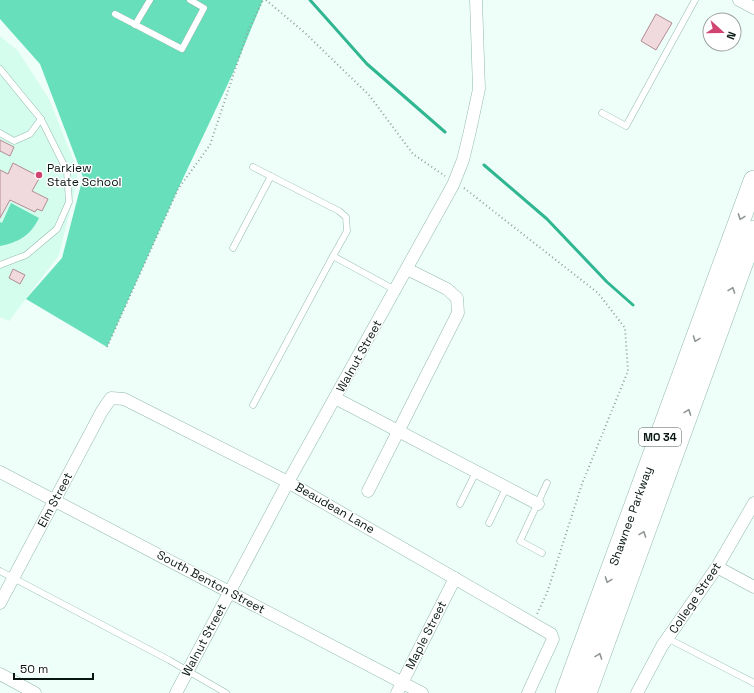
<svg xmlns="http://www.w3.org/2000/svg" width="754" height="693" font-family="'Space Grotesk',sans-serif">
<rect width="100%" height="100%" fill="#eefef8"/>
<!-- built -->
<polygon fill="#d5fdee" points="0,36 18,51 49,99 77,169 77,181 59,255 9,321 0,317"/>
<!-- green -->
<g fill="#66dfba">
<polygon points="0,0 263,0 233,73 178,189 107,347 26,299 62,258 83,177 40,64 0,19"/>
<path d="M 11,203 L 39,218 C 30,236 19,242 0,246 L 0,222 L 2,223 Z"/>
</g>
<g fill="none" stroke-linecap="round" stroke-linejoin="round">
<!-- stream -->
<g stroke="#30b792" stroke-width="3">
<polyline points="310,0 367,64 445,132"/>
<polyline points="484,165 547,219 607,282 633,305"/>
</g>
</g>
<!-- building -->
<g fill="#f0dade" stroke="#b28b93">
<polygon points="656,14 672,23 656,50 641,41"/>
<polygon points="0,140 14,147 10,156 0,151"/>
<polygon points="13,163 40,177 32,191 48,199 42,211 37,209 35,212 10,200 0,218 0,170 8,174"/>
<polygon points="13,269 25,275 20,284 9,278"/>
</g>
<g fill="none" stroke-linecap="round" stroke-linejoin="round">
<!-- service casing -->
<g stroke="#92baab" stroke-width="7">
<g id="service">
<polyline points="115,14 182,49 204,8 190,0"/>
<polyline points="135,25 150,0"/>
<polyline points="0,69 41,119 67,171 69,202 57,229 26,255 0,265"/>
<polyline points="602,113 626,126 695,0"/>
<polyline points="0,133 14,141 30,134 41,119"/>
<polyline points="253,167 339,211 346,217 347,231 333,256"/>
<polyline points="233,248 271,176"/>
<polyline points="253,405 333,256 395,290"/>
<polyline points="460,504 476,472"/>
<polyline points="489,523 506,488"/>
<polyline points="542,553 520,541 547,483"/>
<polyline points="0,571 169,660 226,693"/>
<polyline points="667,638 754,683"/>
</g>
</g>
<!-- minor casing -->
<g stroke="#92baab" stroke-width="13">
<g id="minor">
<polyline points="739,0 754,8"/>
<polyline points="335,398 538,504"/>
<polyline points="0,472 422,693"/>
<polyline points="368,491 458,313 457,298 447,289 407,269"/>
<polyline points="717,567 754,587"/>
<polyline points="0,603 102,411 111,398 124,399 288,482 551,634 553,639 528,693"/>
<polyline points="0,674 35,693"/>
<polyline points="176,693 288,482 453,185 463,160 470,131 479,89 476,0"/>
<polyline points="397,693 455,578"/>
<polyline points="637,693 662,646 717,567 754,503"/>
</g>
</g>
<!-- trunk casing -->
<g stroke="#92baab" stroke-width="22">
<g id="trunk">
<polyline points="566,693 754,181"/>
<polyline points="586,693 754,231"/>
</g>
</g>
<!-- path -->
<g stroke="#909f9a" stroke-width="2" stroke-dasharray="1 3" stroke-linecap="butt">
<polyline points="266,0 305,33 369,95 413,154 445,176"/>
<polyline points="464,188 598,293 625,328 628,371 582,484 547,593 537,614"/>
<polyline points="107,347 178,189 210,145 248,31 263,0"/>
</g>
<!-- service -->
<use href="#service" stroke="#fff" stroke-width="6"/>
<!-- minor -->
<use href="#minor" stroke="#fff" stroke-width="12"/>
<!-- trunk -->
<use href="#trunk" stroke="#fff" stroke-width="21"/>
</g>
<!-- one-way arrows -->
<defs><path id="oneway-chevron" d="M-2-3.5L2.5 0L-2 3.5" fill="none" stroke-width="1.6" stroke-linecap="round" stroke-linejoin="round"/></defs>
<g stroke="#8f9694">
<use href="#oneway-chevron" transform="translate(741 217) rotate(110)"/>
<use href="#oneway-chevron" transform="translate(732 290) rotate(-70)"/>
<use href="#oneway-chevron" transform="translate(696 339) rotate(110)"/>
<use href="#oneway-chevron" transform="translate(688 412) rotate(-70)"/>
<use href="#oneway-chevron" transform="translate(643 534) rotate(-70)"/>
<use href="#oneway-chevron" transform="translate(608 580) rotate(110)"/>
<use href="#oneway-chevron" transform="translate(599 656) rotate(-70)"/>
</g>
<!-- markers -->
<circle fill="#d14370" stroke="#fff" stroke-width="1.5" cx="39" cy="175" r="4"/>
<g text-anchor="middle" stroke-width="3" stroke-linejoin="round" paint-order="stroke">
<!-- shield labels -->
<rect fill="#fff" stroke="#515c58" stroke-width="1" x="639" y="428" width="42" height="18" rx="3"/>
<g font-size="11" font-weight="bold" fill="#071611">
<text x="660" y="441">MO 34</text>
</g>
<!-- poi labels -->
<g font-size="12" fill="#071611" stroke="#fff" text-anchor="start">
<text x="47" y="172">Parkiew<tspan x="47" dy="14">State School</tspan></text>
</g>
<!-- street labels -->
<g font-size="12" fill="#071611" stroke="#fff">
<text transform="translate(359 356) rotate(-61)" y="4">Walnut Street</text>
<text transform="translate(55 500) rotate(-62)" y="4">Elm Street</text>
<text transform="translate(335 508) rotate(30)" y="4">Beaudean Lane</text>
<text transform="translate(631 516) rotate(-70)" y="4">Shawnee Parkway</text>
<text transform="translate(211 582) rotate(28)" y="4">South Benton Street</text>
<text transform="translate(695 598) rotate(-56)" y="4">College Street</text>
<text transform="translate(426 635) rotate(-63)" y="4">Maple Street</text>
<text transform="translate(204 640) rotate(-62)" y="4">Walnut Street</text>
</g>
</g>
<!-- north arrow -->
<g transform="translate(722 32) rotate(111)"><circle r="19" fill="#ffffff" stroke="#9ca2a0"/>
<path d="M0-3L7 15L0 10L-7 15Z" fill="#d14370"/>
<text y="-6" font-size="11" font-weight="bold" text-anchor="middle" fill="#071611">N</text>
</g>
<!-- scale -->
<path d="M14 673v6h79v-6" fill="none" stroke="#071611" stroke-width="2"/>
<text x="20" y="673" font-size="12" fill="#071611" stroke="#ffffff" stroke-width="3" paint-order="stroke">50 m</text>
</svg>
